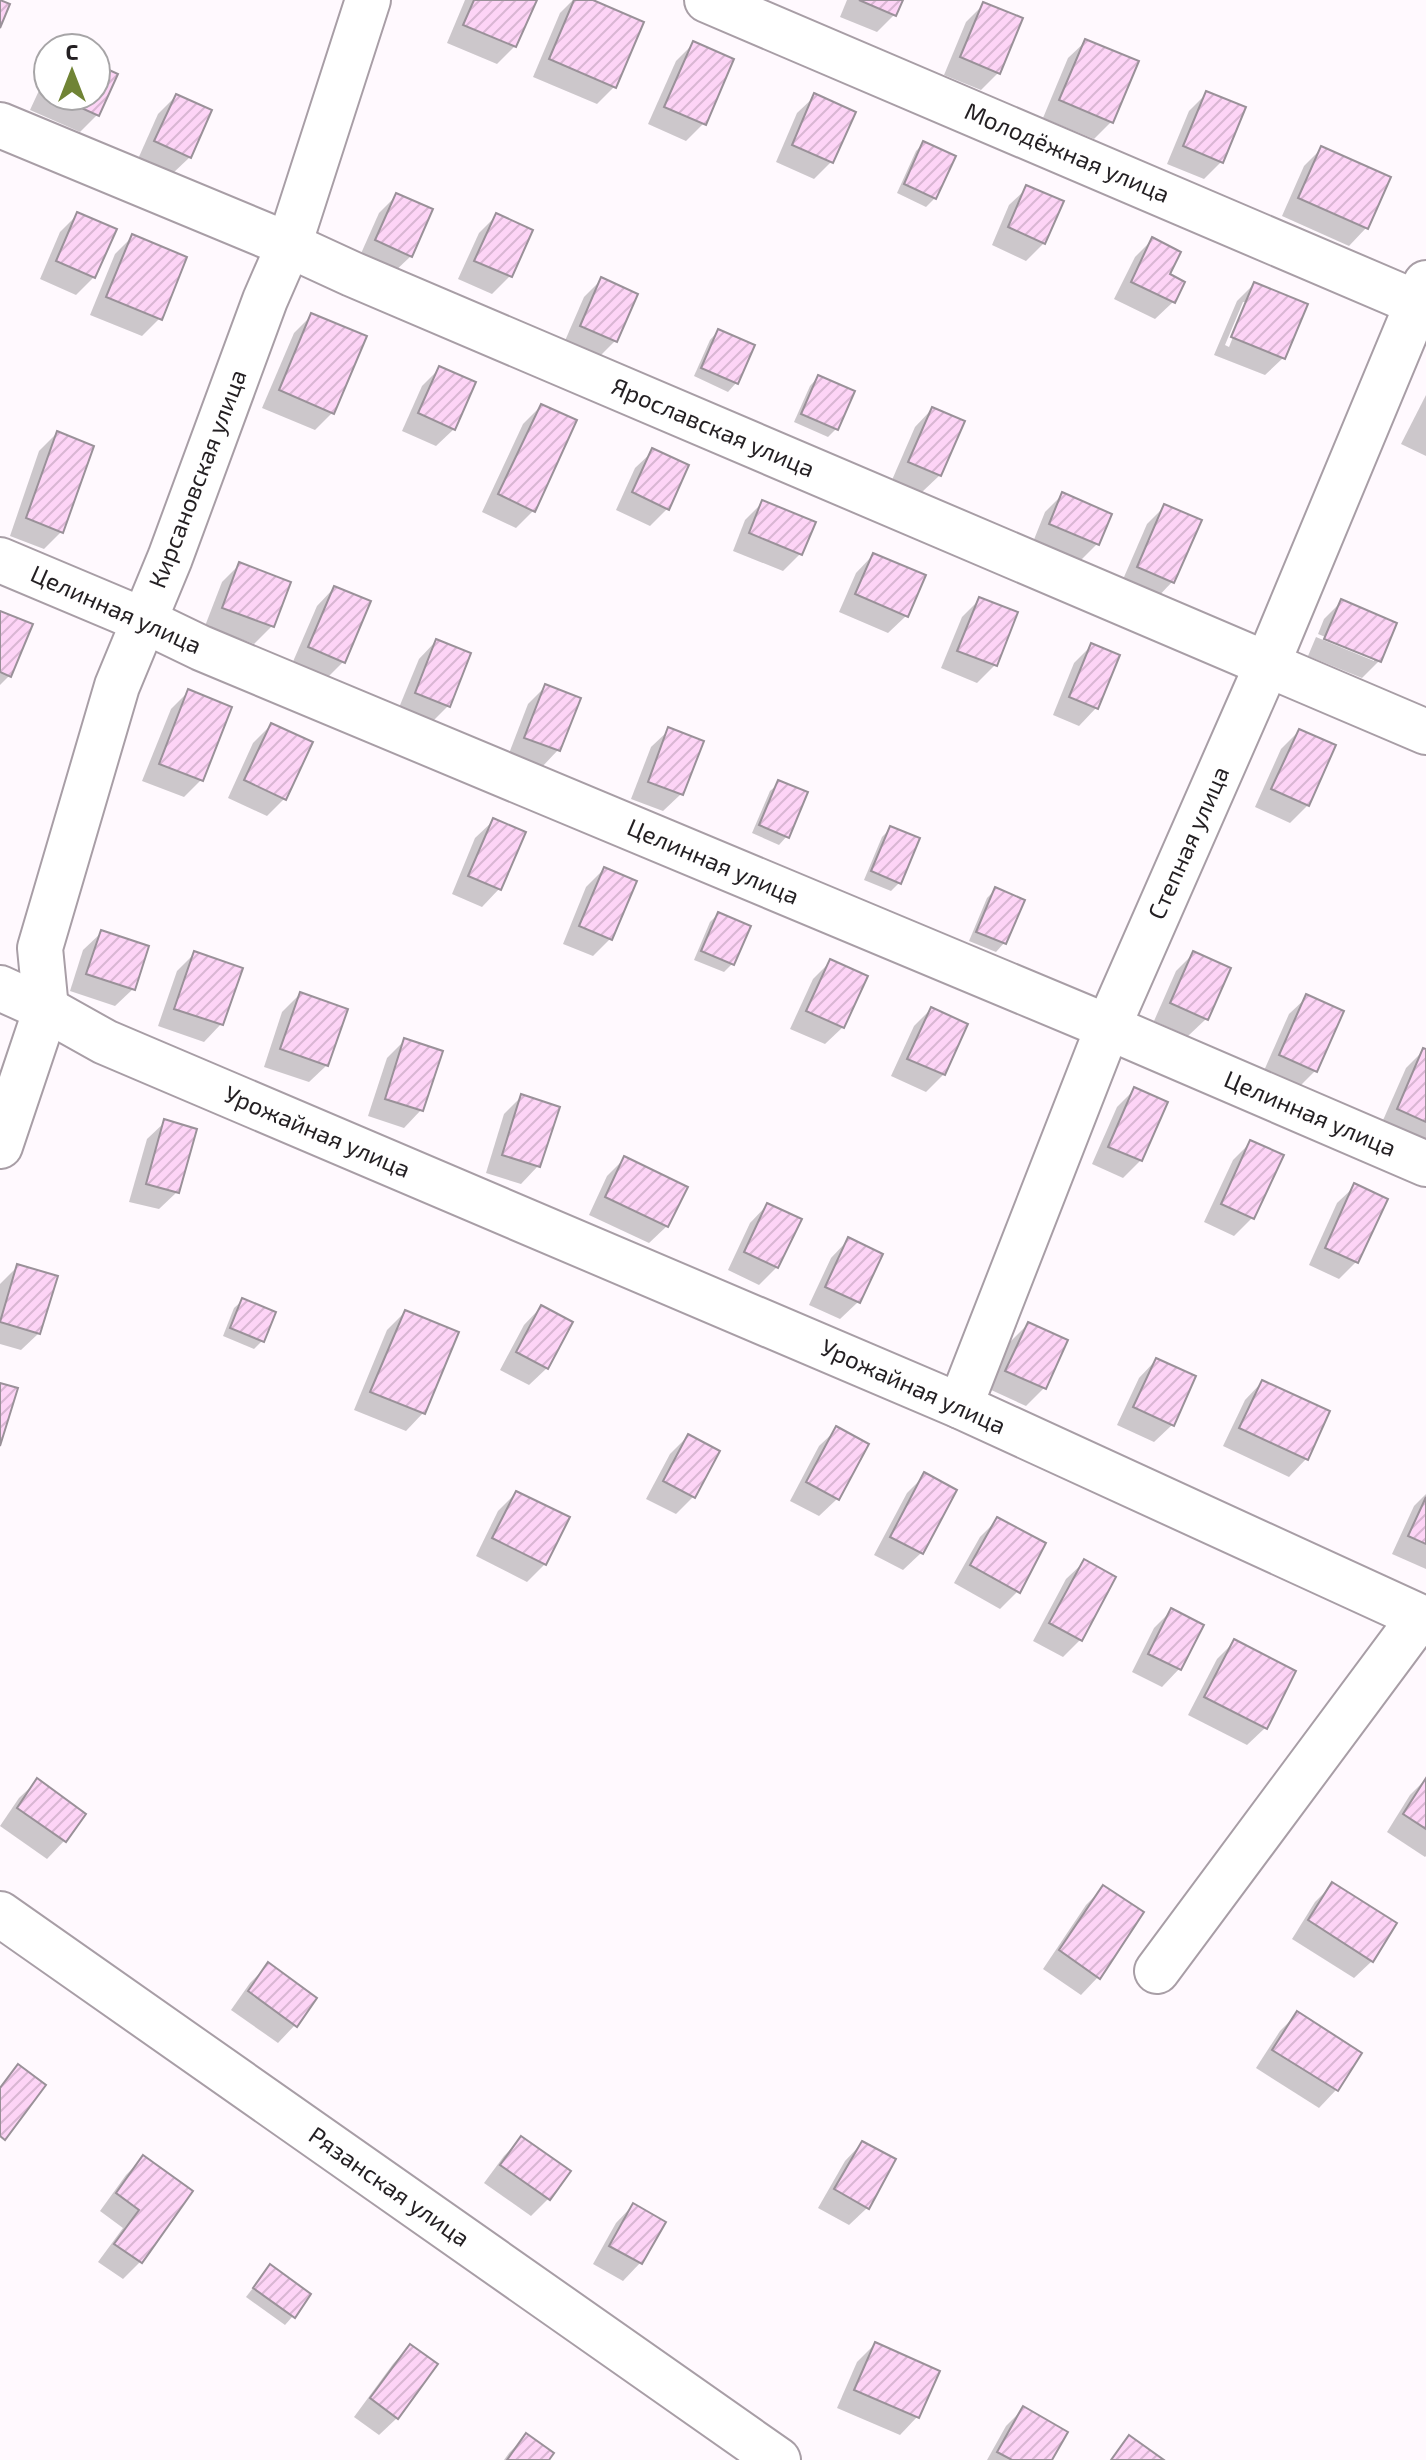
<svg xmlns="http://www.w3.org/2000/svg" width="1426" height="2460" font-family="'Exo 2',sans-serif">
<defs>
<pattern id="building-hatch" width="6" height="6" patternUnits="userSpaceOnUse" patternTransform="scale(2)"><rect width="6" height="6" fill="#fdd4f6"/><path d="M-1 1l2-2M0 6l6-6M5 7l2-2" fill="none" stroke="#d9b6d3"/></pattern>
</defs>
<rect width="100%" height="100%" fill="#fff9fe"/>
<!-- shadow -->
<g fill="#0003" fill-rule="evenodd">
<polygon points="465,0 534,0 515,46 497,64 447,43"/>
<polygon points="573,0 588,0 614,87 597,104 533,77 560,13"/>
<polygon points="847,0 900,0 894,15 877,32 840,17"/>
<polygon points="984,4 998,73 981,90 944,75 966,22"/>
<polygon points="1086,41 1112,121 1094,139 1043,118 1068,58"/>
<polygon points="693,44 704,123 686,141 648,124 676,61"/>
<polygon points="96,66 97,115 80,132 30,110 48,71 48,96 96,96"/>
<polygon points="1207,93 1221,162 1204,179 1167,164 1189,111"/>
<polygon points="176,96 190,157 172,174 138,159 158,114"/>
<polygon points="815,96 831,162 814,179 776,162 797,113"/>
<polygon points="924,143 935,198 926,207 897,193 916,151"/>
<polygon points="1322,148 1389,178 1366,228 1349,246 1282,216 1304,166"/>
<polygon points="1027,188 1044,243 1026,261 992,245 1009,205"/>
<polygon points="397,195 411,256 393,273 359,258 379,213"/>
<polygon points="78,214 94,277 76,295 40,279 60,232"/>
<polygon points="496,216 530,231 510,276 492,294 458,279 479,233"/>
<polygon points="133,236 160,318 142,336 90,315 115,254"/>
<polygon points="1152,240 1167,275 1173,302 1155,319 1114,299 1135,257"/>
<polygon points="601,280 635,295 615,341 597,359 564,343 584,297"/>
<path d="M 1254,284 L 1283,358 L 1265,375 L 1214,355 L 1237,301 ZM 1243,302 L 1247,302 L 1229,347 L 1225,345 Z"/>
<polygon points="312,315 332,413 315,430 262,408 294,333"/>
<polygon points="718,331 752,346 736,383 728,392 694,376 710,340"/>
<polygon points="440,368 454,429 436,446 402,431 422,386"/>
<polygon points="818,377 836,429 828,437 794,422 810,386"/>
<polygon points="1426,395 1426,456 1401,444"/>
<polygon points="541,406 533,511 516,528 482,512 523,424"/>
<polygon points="932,409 940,475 922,492 892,480 915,427"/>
<polygon points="57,433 62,531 44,549 10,536 39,451"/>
<polygon points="653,451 667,509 650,526 616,510 635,468"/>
<polygon points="1062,495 1098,543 1080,561 1033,542 1045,512"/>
<polygon points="763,502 801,553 783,571 733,551 745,520"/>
<polygon points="1165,506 1172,582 1155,600 1121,584 1147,524"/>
<polygon points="873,555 906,616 888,633 839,612 856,573"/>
<polygon points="240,564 272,626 254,644 205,626 222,582"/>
<polygon points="334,588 343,662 326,679 292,664 317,606"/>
<polygon points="980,599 995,665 977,683 941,668 962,617"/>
<polygon points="1341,602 1379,661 1362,678 1308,656 1316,637 1374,661 1374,657 1318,634 1324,619"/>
<polygon points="0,613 9,676 0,685"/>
<polygon points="436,641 448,706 431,723 398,710 419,659"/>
<polygon points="1091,646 1117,656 1096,708 1079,726 1053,715 1074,663"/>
<polygon points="546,686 558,750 541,768 508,756 528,704"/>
<polygon points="188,692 201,780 184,797 142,781 171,709"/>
<polygon points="271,725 285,798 267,816 228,798 253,743"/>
<polygon points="669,730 681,794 663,811 631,799 651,747"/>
<polygon points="1299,731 1308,805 1290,823 1255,807 1281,749"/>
<polygon points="779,783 787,836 779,845 752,833 770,791"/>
<polygon points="493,821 499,889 482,907 452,894 475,838"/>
<polygon points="890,829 899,883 891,891 864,880 882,837"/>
<polygon points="604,869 610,939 593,956 563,944 586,887"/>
<polygon points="996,889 1004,943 996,952 969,941 987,898"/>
<polygon points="718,914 732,964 724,972 694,960 710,922"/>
<polygon points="101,933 133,989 115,1006 70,991 83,950"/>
<polygon points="195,953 221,1024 204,1042 158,1026 177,971"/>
<polygon points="1194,953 1206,1019 1188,1036 1154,1021 1176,971"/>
<polygon points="830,962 843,1027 825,1044 790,1029 813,979"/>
<polygon points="300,994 327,1065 309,1082 264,1067 282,1012"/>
<polygon points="1307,997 1315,1071 1298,1088 1263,1073 1289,1014"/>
<polygon points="931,1009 944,1074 926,1092 891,1076 914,1026"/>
<polygon points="405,1040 421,1110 404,1128 368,1116 387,1058"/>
<polygon points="1424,1050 1426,1051 1426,1147 1380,1127 1406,1068"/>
<polygon points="1134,1090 1141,1160 1123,1178 1092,1164 1117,1107"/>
<polygon points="522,1096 538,1166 521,1184 486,1173 504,1114"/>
<polygon points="165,1122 177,1192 159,1209 129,1202 147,1139"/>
<polygon points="1251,1142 1281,1156 1252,1218 1234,1236 1204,1222 1233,1160"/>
<polygon points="625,1158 667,1226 649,1243 589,1215 607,1176"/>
<polygon points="1355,1186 1356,1262 1339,1279 1309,1265 1337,1203"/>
<polygon points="767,1205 777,1267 759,1285 728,1270 750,1223"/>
<polygon points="848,1240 858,1302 840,1319 809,1305 831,1258"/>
<polygon points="18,1266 39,1333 21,1350 0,1344 0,1284"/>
<polygon points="243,1300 262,1341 254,1349 223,1336 234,1308"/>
<polygon points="541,1307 547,1368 529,1385 500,1370 524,1325"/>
<polygon points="405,1312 423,1413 406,1431 354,1410 387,1330"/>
<polygon points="1028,1324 1044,1388 1026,1406 989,1389 1010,1342"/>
<polygon points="1156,1360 1172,1425 1154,1442 1117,1425 1139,1378"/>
<polygon points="1262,1382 1328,1412 1306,1459 1289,1477 1223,1446 1245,1400"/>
<polygon points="837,1429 837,1499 819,1516 790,1501 819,1446"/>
<polygon points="688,1436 693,1497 676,1514 646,1499 670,1454"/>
<polygon points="925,1475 921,1553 903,1570 874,1555 907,1493"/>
<polygon points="516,1493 545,1564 527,1582 476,1556 498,1511"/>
<polygon points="1426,1494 1426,1569 1392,1554 1414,1506"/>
<polygon points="998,1519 1018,1591 1000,1609 954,1583 980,1537"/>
<polygon points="1084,1562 1080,1640 1063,1657 1033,1641 1066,1579"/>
<polygon points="1172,1610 1179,1669 1162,1687 1132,1672 1154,1628"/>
<polygon points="1234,1642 1265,1728 1247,1745 1188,1715 1217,1659"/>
<polygon points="1426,1779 1426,1856 1425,1857 1387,1832 1410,1795"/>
<polygon points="37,1781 84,1814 64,1841 47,1859 0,1826 19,1798"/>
<polygon points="1333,1884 1372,1961 1354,1978 1292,1939 1315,1902"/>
<polygon points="1103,1888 1098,1977 1081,1995 1043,1969 1086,1905"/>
<polygon points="268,1965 295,2025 278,2043 231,2010 250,1983"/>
<polygon points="1297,2014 1360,2053 1336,2090 1319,2108 1256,2068 1280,2031"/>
<polygon points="521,2139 548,2199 531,2216 484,2183 504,2156"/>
<polygon points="862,2143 867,2208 849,2225 818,2208 845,2161"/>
<polygon points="144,2157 140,2262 123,2279 98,2262 123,2228 100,2211 126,2175"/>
<polygon points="633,2205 640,2263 623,2281 593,2264 616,2223"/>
<polygon points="270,2266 293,2316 285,2325 246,2297"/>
<polygon points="875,2344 938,2372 917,2417 900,2435 837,2408 857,2362"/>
<polygon points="410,2346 397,2418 379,2435 354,2417 393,2364"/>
<polygon points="1023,2409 1050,2460 987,2460 1006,2426"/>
<polygon points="526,2436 547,2460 504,2460 509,2453"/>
</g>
<!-- building -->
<g fill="url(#building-hatch)" stroke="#9a9199" stroke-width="2">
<polygon points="0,0 10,4 0,28"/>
<polygon points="474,0 537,0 516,47 463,25"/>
<polygon points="574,0 593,0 644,22 616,88 549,59"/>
<polygon points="859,0 903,0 896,16"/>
<polygon points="983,2 1023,18 1000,74 960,57"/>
<polygon points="1085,39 1139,61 1113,123 1059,100"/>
<polygon points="693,41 734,59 706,125 664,107"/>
<polygon points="96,64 118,74 99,116 55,96 96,96"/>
<polygon points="1206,91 1246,107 1223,163 1183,146"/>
<polygon points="814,93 856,112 833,163 792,145"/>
<polygon points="176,94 212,110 191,158 154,141"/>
<polygon points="923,141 956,156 936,199 904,184"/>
<polygon points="1321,146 1391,177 1368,229 1298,198"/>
<polygon points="1026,185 1064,201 1045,244 1008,227"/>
<polygon points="396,193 433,209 412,257 375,240"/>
<polygon points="77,212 117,229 95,278 56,261"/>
<polygon points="496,213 533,230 512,277 474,261"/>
<polygon points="132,234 187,257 162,320 106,297"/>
<polygon points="1152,237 1181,252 1170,274 1185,282 1175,303 1131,282"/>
<polygon points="601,277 638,294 617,342 580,326"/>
<polygon points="1254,282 1308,304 1285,359 1231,337"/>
<polygon points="311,313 367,336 334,414 279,390"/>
<polygon points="718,329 755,345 738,384 701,368"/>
<polygon points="439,366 476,382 455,430 418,413"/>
<polygon points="818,375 855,391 838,430 801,414"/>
<polygon points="541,404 577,420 535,512 498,494"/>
<polygon points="932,407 965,421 941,476 908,462"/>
<polygon points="57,431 94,446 63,533 26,518"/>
<polygon points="652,448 689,465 669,510 632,492"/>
<polygon points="1062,492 1112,514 1099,545 1049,524"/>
<polygon points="762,500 816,522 802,555 749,533"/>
<polygon points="1164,504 1202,520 1174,583 1137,567"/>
<polygon points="873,553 926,575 908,617 855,594"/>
<polygon points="239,562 291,582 274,627 222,608"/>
<polygon points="334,586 371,601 345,663 308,647"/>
<polygon points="979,597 1018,612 997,666 957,651"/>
<polygon points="1341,599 1397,623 1381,662 1324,639"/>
<polygon points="0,611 33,624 11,677 0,672"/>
<polygon points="436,639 471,653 450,707 415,693"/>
<polygon points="1091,643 1120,655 1098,709 1069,697"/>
<polygon points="545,684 581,698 560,751 524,738"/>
<polygon points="188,689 232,707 203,781 159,764"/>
<polygon points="271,723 313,742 286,800 244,780"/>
<polygon points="668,727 704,741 683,795 648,782"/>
<polygon points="1299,729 1336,745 1309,806 1271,789"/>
<polygon points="778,780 808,792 789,838 759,825"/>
<polygon points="493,818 526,832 501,890 468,876"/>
<polygon points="890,826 920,838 901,884 871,871"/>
<polygon points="604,867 637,881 612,940 579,926"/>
<polygon points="995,887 1025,900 1006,944 976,932"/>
<polygon points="718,912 751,926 734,965 701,951"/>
<polygon points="101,930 149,946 135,990 86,974"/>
<polygon points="194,951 243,968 223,1025 174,1009"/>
<polygon points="1193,951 1231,968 1208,1020 1170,1003"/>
<polygon points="830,959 868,976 844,1028 806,1011"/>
<polygon points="300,992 348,1009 328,1066 280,1049"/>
<polygon points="1306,994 1344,1011 1317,1072 1279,1055"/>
<polygon points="931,1007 968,1024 945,1075 907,1059"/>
<polygon points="404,1038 443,1051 423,1111 385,1099"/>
<polygon points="1423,1048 1426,1049 1426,1122 1397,1109"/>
<polygon points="1134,1087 1168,1102 1142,1161 1108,1147"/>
<polygon points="521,1094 560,1107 540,1167 502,1155"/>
<polygon points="164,1119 197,1129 179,1193 146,1184"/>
<polygon points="1250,1140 1284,1155 1254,1219 1221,1204"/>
<polygon points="624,1156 688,1187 668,1227 605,1197"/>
<polygon points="1354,1183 1388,1199 1358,1263 1325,1248"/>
<polygon points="767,1203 802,1219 778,1268 744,1252"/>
<polygon points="848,1237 883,1254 860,1303 825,1287"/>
<polygon points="17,1264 58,1276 40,1334 0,1322"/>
<polygon points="242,1298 276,1312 264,1342 230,1328"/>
<polygon points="541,1305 573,1322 548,1369 516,1352"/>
<polygon points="405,1310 459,1332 425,1414 370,1392"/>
<polygon points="1028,1322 1068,1340 1046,1389 1005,1371"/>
<polygon points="1156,1358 1196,1376 1174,1426 1133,1407"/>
<polygon points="1262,1380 1330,1411 1308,1460 1239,1428"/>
<polygon points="0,1383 18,1388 0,1446"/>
<polygon points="836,1426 869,1444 839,1500 806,1482"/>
<polygon points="688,1434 720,1451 695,1498 663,1481"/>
<polygon points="924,1472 957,1490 923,1554 890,1537"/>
<polygon points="516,1491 570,1517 546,1565 492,1538"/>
<polygon points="1426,1497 1426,1544 1408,1536"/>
<polygon points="997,1517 1046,1543 1020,1593 970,1565"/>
<polygon points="1084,1559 1116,1577 1082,1641 1049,1623"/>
<polygon points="1171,1608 1204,1625 1181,1670 1148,1654"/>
<polygon points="1234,1639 1296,1671 1267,1729 1204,1697"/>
<polygon points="37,1778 86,1814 66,1842 17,1808"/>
<polygon points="1426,1778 1426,1829 1403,1814"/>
<polygon points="1332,1882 1397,1923 1373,1962 1308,1920"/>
<polygon points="1103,1885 1144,1912 1100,1979 1059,1950"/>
<polygon points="268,1962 317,1998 297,2027 248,1991"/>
<polygon points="1297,2011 1362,2053 1338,2091 1272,2050"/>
<polygon points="18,2064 46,2085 5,2140 0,2136 0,2088"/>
<polygon points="521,2136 571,2171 550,2200 500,2165"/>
<polygon points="862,2141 896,2159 869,2209 834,2189"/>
<polygon points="143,2155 193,2191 142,2263 114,2244 139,2210 116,2193"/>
<polygon points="633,2203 666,2222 642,2264 609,2246"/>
<polygon points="270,2264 311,2294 295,2318 253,2288"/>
<polygon points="875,2342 940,2371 919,2418 854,2390"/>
<polygon points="410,2344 438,2364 398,2419 370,2398"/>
<polygon points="1023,2406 1068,2432 1052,2460 1012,2460 997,2452"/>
<polygon points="526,2433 554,2453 549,2460 507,2460"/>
<polygon points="1129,2435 1164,2460 1111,2460"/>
</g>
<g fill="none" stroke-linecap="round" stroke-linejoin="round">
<!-- minor casing -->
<g stroke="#a89ea6" stroke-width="48">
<g id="minor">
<polyline points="707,0 1426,307"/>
<polyline points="0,125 289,245 352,274 1426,732"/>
<polyline points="0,560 145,621 201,648 1108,1027 1426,1164"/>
<polyline points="0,988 46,1009 105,1042 960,1406 1420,1617 1157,1971"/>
<polyline points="0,1146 46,1009 40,948 117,686 170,558 265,300 289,245 368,0"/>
<polyline points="960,1406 1108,1027 1267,665 1426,283"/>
</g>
</g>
<!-- secondary casing -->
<g stroke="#a89ea6" stroke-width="48">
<polyline id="secondary" points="0,1914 778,2460"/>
</g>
<!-- minor -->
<use href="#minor" stroke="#fff" stroke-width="44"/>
<!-- secondary -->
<use href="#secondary" stroke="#fff" stroke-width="44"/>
</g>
<g text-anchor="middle" stroke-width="6" stroke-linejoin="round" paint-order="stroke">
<!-- street labels -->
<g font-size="24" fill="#231f22" stroke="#fff">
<text transform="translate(1067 153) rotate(23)" y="8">Молодёжная улица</text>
<text transform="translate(713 428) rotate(23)" y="8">Ярославская улица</text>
<text transform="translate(198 479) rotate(-69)" y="8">Кирсановская улица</text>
<text transform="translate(116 610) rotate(24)" y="8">Целинная улица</text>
<text transform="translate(1189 843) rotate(-66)" y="8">Степная улица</text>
<text transform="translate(713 862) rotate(23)" y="8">Целинная улица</text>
<text transform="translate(1310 1114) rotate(23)" y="8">Целинная улица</text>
<text transform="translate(317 1132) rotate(23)" y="8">Урожайная улица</text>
<text transform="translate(913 1387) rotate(24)" y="8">Урожайная улица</text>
<text transform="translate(389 2187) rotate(35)" y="8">Рязанская улица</text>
</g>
</g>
<!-- north arrow -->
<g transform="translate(72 72)"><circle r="38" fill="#ffffff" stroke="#a7a5a7" stroke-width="2"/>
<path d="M0-6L14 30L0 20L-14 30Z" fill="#708435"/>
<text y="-12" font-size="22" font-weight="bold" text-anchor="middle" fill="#231f22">С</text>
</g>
</svg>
